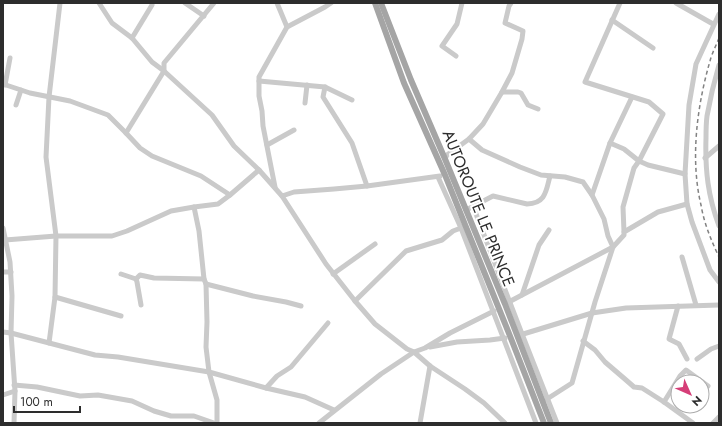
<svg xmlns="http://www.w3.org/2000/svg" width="722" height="426" font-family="Jost,sans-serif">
<rect width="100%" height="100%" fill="#fff"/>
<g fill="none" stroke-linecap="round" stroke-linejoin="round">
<!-- minor -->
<g stroke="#cacaca" stroke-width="5">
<polyline points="99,3 112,23 132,38 152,62 164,71 212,115 234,146 259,170 282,196 326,264 355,301 375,324 407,349 414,352 430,366 465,389 484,403 505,423"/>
<polyline points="185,3 204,16"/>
<polyline points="277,3 287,27"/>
<polyline points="620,3 585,82 649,102 663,114 639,161 634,168 623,207 624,232"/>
<polyline points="676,3 713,24"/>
<polyline points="719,14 696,64 689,105 685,174 687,204 692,222 710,270 719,282"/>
<polyline points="612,20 653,48"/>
<polyline points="132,38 152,5"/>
<polyline points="456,56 442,46 457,24 462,3"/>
<path d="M 719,65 C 714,82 710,99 707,116 C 706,124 706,131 706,138 C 705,171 708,196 719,226"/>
<polyline points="259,81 325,87 352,100"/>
<polyline points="3,84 30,93 70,101 108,115 126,133 140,148 152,156 201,176 230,195"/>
<polyline points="5,85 10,58"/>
<polyline points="325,87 323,97 352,143 367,186"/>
<polyline points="502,92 518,92 521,93 528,105 538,109"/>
<polyline points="305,103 307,85"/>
<polyline points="16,105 21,90"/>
<polyline points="126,133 164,71 164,63 214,3"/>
<polyline points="469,139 482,150 520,167 541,175 565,177 583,182 592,195"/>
<polyline points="610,143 624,149 639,161 648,165 685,174"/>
<polyline points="267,145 294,130"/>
<polyline points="705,158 719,146"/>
<polyline points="445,159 447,155 469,139 483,124 502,92 512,73 522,39 523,31 505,23 509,6 511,3"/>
<polyline points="438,177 461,228 536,423"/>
<polyline points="275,187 263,126 262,111 259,96 259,77 287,27 325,7 331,3"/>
<polyline points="282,196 294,192 334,189 367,186 440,176"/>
<polyline points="473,206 522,334 557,423"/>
<polyline points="194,207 199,231 204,279 206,284 207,322 206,347 209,372 217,400 217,423"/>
<path d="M 466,210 L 493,196 L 527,204 C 546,203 546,191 550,176"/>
<polyline points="3,228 10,262 12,296 11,333 15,391 14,423"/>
<polyline points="5,240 56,236 112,236 127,231 171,211 194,207 218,204 230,195 259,170"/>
<polyline points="682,257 696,305"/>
<polyline points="3,272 11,272"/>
<polyline points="121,274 136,279 140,275 154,278 204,279"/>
<polyline points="333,274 375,244"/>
<polyline points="136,279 137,282 141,305"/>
<polyline points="206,284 253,296 286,302 301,306"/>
<polyline points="522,295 539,245 549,230"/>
<polyline points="55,297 121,316"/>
<polyline points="355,301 406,251 442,240 453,231 461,228"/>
<polyline points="505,304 613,247 608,236 604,219 592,195 610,143 632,97"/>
<polyline points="678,306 669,339 679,344 687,359"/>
<polyline points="3,332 11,333 95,355 118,357 209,372 266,388 305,397 334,410"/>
<polyline points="520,335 592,313 626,308 719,305"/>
<polyline points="583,341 595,350 605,362 626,380 634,387 642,388 664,402 693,423"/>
<polyline points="49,343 55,297 56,236 46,157 49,97 60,3"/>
<polyline points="430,347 457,342 490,340 505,338"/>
<polyline points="697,359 711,349 719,346"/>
<polyline points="14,385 37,387 80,396 98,395 132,401 154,411 171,416 194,416 214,423"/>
<polyline points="266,388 277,376 291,367 328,323"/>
<polyline points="3,395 15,391"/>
<polyline points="547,399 572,383 595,302 613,247 624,235 624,232 658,212 687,204"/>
<polyline points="664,402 680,376 686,370 708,386"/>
<polyline points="319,423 381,374 414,352 425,348 450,333 494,311"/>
<polyline points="420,423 430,366"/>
<polyline points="713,423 719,417"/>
</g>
<!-- major -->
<g stroke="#a5a5a5" stroke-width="6">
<polyline points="375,3 404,83 445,175 510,336 544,423"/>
<polyline points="381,3 411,80 445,159 505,304 551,423"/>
</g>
<!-- rail -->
<path stroke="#828282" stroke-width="1.5" stroke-dasharray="4 3" stroke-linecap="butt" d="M 719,38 C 716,46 712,53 710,61 C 697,106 690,159 701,205 C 704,223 711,240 719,257"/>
</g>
<g text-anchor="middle" stroke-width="4" stroke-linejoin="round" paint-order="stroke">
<!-- street labels -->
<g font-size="16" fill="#2d2d2d" stroke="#fff">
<text transform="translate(479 208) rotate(68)" y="6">AUTOROUTE LE PRINCE</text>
</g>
</g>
<!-- border -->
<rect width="722" height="426" fill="none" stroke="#2d2d2d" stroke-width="8"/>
<!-- north arrow -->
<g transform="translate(690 394) rotate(135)"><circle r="19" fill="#ffffff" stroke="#ababab"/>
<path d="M0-3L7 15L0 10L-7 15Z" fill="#d63e78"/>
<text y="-6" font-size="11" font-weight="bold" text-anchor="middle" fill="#2d2d2d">N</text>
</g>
<!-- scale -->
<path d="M14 406v6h66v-6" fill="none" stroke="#2d2d2d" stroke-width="2"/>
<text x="20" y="406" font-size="12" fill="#2d2d2d" stroke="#ffffff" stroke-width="3" paint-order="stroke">100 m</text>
</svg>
